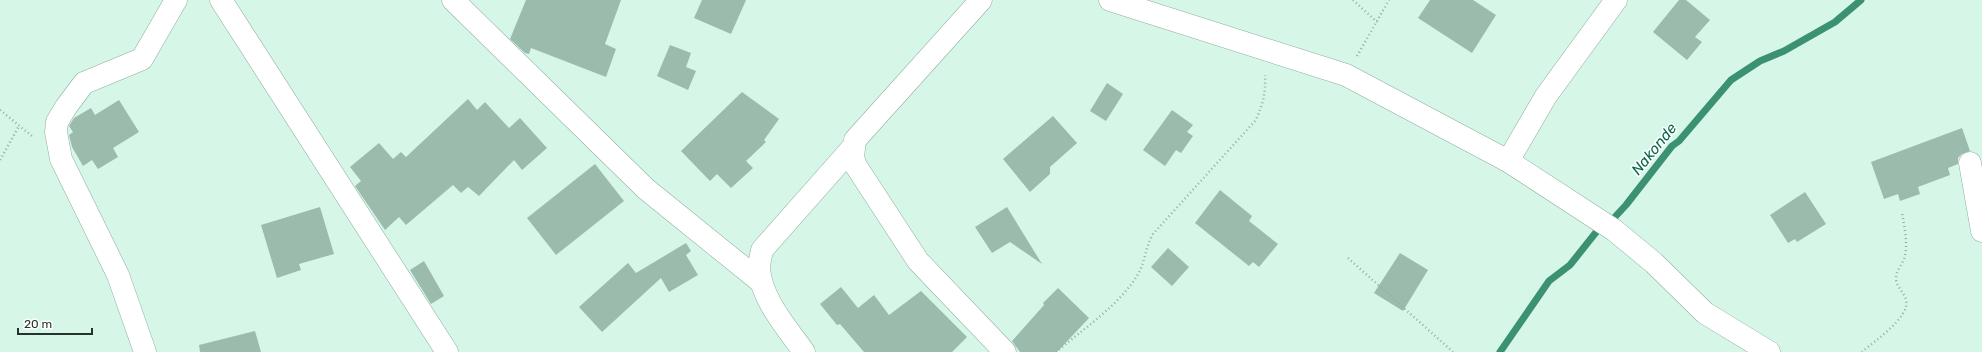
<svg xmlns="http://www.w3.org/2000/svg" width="1982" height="352" font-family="Rubik,sans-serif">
<rect width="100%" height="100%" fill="#d6f7e8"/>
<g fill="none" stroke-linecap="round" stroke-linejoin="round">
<!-- stream -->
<polyline stroke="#3c9173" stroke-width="7" points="1500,352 1549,281 1570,265 1601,226 1614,218 1626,205 1672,146 1679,141 1731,80 1760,61 1784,51 1835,22 1861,0"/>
</g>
<!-- building -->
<g fill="#9bbbad">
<polygon points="526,0 621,0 605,44 616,49 606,77 531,48 529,54 525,53 510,39"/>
<polygon points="702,0 746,0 731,34 694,18"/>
<polygon points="1430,0 1473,0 1496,15 1472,53 1418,18"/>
<polygon points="1679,0 1686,0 1710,20 1695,37 1702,42 1687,60 1653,32"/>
<polygon points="670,45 691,53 686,67 696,71 688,90 657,76"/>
<polygon points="1107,83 1123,94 1106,121 1090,111"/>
<polygon points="742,92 779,119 764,140 766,142 746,161 753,168 731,188 717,174 710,181 681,151"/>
<polygon points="468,99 477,110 485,102 509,128 520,118 547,148 522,170 514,160 479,196 468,187 461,193 453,185 406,225 399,217 385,230 355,186 361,181 350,167 379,143 393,159 401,152 406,157"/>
<polygon points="119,100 139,132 113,148 118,157 98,169 92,160 83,166 72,147 69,135 73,132 69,126 74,118 91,108 95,115"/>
<polygon points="1172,110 1193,125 1187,132 1193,136 1181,153 1176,150 1165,166 1143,150"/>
<polygon points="1053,116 1077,143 1050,167 1050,174 1030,192 1003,159"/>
<polygon points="1962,128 1970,151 1962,154 1958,158 1958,164 1948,168 1950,175 1918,187 1920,194 1900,201 1898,194 1884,199 1871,162"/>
<polygon points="595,164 624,201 556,255 527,218"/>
<polygon points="1220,190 1252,216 1249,221 1278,244 1259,267 1253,262 1249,266 1195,223"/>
<polygon points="1805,192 1826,224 1797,242 1795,239 1788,243 1770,215"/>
<polygon points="320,207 334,254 299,264 301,270 277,278 261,225"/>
<polygon points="1007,207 1042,264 1010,242 992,253 975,227"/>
<polygon points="686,243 691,251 686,255 698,275 669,292 661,278 602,332 579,307 628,263 636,273"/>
<polygon points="1168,248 1189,267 1172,286 1151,267"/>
<polygon points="1400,253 1428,270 1403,311 1374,293"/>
<polygon points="424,261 444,296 431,304 410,270"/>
<polygon points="841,287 858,308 874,295 889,315 921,291 967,337 952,352 864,352 840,324 837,325 820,304"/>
<polygon points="1058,288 1089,318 1057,352 1020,352 1012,341 1044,305 1043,303"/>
<polygon points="255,331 261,352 200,352 199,345"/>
</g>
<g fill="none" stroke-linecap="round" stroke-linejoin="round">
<!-- minor casing -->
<g stroke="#8ead9f" stroke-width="23">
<g id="minor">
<polyline points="221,0 447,352"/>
<polyline points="453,0 646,189 761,282"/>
<polyline points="981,0 855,140 853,157 856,166 918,261 1005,352"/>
<polyline points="1110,0 1346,75 1508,161 1614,230 1654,263 1705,313 1769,352"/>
<polyline points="1508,161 1546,96 1616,0"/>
<polyline points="1970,163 1982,231"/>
<polyline points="145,352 118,275 61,159 56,132 57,122 66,107 84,83 142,59 176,0"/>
<path d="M 804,352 C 787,328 761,299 759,268 C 759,263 761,256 762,250 L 853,147"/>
</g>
</g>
<!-- path -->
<g stroke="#96afa4" stroke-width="2.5" stroke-dasharray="1 3" stroke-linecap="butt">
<polyline points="1353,0 1377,22"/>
<polyline points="1357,56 1389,0"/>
<polyline points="0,110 32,136"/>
<polyline points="0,160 19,126"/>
<polyline points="1348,258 1453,352"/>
<path d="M 1056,352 C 1082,330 1121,304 1138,274 C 1145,263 1145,248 1153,234 L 1255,121 C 1263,106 1266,92 1265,75"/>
<path d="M 1862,352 C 1873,342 1911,317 1906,300 C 1904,292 1896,287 1896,278 C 1896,270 1904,263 1905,255 C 1908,242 1904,226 1902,212"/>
</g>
<!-- minor -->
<use href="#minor" stroke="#fff" stroke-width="22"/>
</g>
<g text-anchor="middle" stroke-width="3" stroke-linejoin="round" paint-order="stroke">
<!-- water labels -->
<g font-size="15" font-style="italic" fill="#0b664b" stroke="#fff">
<text transform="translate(1654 149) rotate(-51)" y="5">Nakonde</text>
</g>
</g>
<!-- scale -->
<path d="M18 328v6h74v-6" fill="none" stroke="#26322d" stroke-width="2"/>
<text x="24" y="328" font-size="12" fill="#26322d" stroke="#ffffff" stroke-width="3" paint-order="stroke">20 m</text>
</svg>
